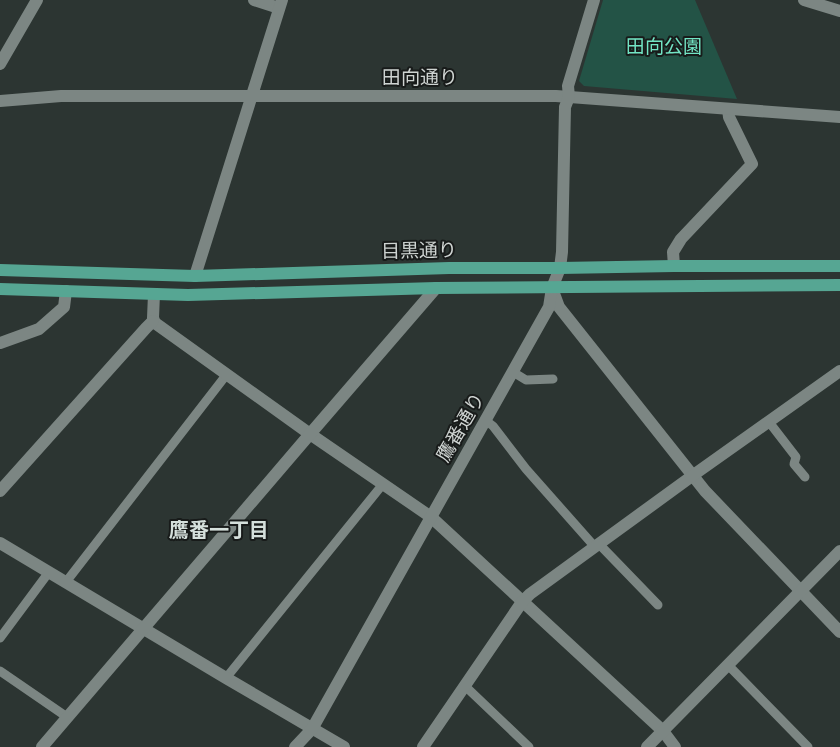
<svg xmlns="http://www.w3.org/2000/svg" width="840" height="747" font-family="'Space Grotesk','Noto Sans JP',sans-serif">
<rect width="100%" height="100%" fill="#2c3532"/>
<!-- green -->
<polygon fill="#235346" points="603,0 695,0 737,99 584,86 579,81"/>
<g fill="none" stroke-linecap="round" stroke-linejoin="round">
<!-- service -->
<g stroke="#7c8683" stroke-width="9">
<polyline points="513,372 526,380 553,379"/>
<polyline points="485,420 493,426 526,469 595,547"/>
<polyline points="769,422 796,457 794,464 805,477"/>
<polyline points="599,544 658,605"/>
<polyline points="66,582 227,374"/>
<polyline points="0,638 49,572"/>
<polyline points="728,665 808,747"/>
<polyline points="0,671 67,717"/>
<polyline points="226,678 383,484"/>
<polyline points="465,686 529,747"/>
</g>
<!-- minor -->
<g stroke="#7c8683" stroke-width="12">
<polyline points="254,0 279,8"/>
<polyline points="804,0 840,11"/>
<polyline points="674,266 673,252 681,239 752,164 729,117 728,109"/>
<polyline points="195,276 282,0"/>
<polyline points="552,288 559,307 705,491 840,632"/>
<polyline points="154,294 153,318 155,323 310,434 431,517 663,731 675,747"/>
<polyline points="0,491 146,328 153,321"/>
<polyline points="0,543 226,678 344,747"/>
<polyline points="42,747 310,434 436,288"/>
<polyline points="423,747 522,602 530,594 699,471 840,371"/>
<polyline points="647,747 840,551"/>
</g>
<!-- tertiary -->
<g stroke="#7c8683" stroke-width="12">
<polyline points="0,64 37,0"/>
<polyline points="0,101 61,96 556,96 840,117"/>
<polyline points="0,343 39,329 64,307 66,291"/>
<polyline points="295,747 312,729 549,307 552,288 560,268 562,252 565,107 569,97 568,86 594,0"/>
</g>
<!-- primary -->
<g stroke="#56a693" stroke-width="12">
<polyline points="0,270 195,276 449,268 560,268 674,266 840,266"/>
<polyline points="0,289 188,295 436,288 840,285"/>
</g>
</g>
<g text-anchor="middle" stroke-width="4" stroke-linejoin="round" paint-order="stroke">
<!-- park labels -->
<g font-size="19" fill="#72e4c4" stroke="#181b1a">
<text x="664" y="53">田向公園</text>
</g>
<!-- street labels -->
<g font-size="19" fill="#cfd4d2" stroke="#181b1a">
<text x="420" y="84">田向通り</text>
<text transform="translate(419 250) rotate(-1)" y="7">目黒通り</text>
<text transform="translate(460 427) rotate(-60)" y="7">鷹番通り</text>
</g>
<!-- neighbourhood labels -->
<g font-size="20" font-weight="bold" fill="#d5e0dc" stroke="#181b1a">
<text x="219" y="537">鷹番一丁目</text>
</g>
</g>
</svg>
